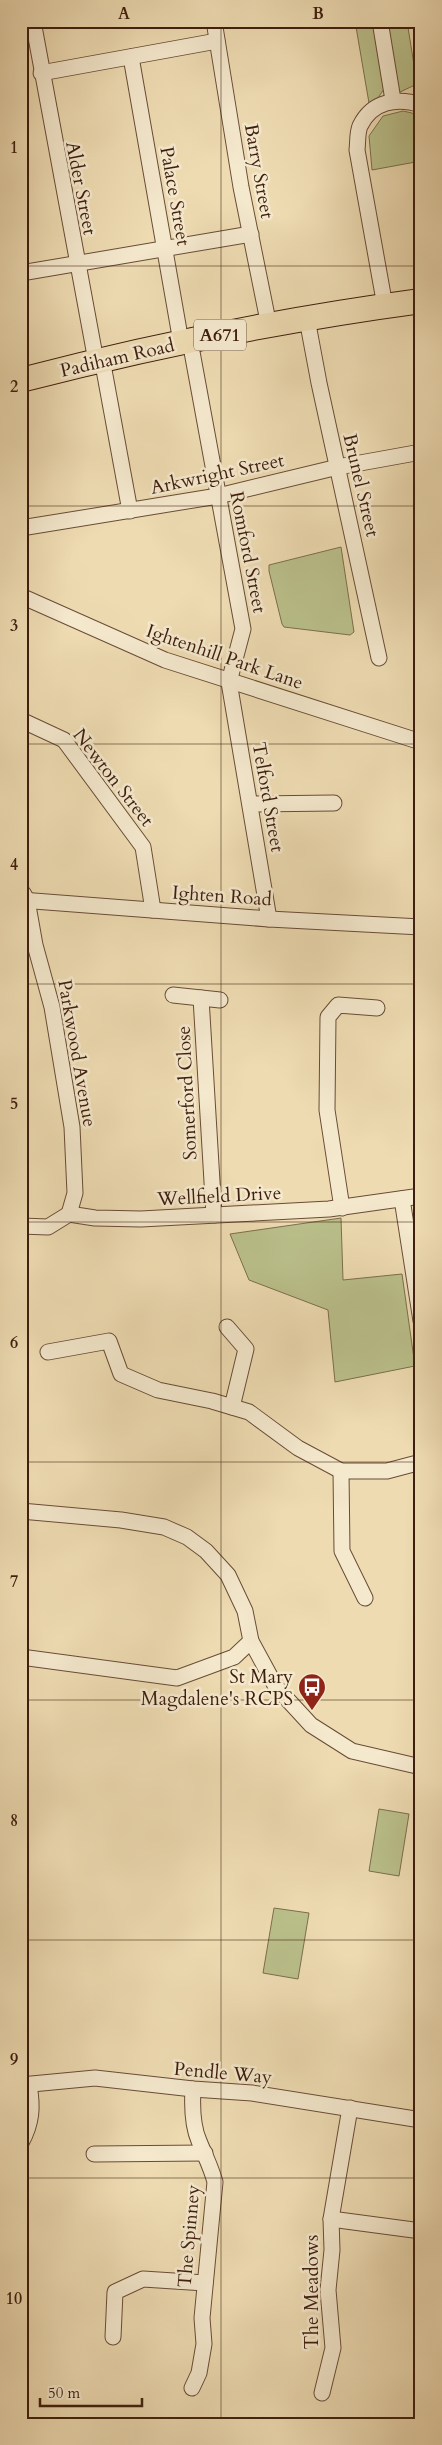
<svg xmlns="http://www.w3.org/2000/svg" width="442" height="2445" font-family="Cardo,serif">
<rect width="100%" height="100%" fill="#eedbb2"/>
<filter id="stains"><feTurbulence type="fractalNoise" baseFrequency=".004" numOctaves="4"/><feColorMatrix values="0 0 0 0 .2 0 0 0 0 .09 0 0 0 0 .02 0 0 0 .5 -.17"/></filter>
<radialGradient id="worn" r=".72"><stop offset=".6" stop-color="#630" stop-opacity="0"/><stop offset="1" stop-color="#630" stop-opacity=".3"/></radialGradient>
<!-- green -->
<g fill="#bac08b" stroke="#7c6e4c">
<polygon points="355,21 374,21 384,89 378,98 369,103"/>
<polygon points="387,21 407,21 417,84 398,93"/>
<polygon points="403,111 412,113 421,119 421,161 372,170 369,136 383,116"/>
<polygon points="341,547 354,632 350,635 284,627 282,624 269,571 269,565"/>
<polygon points="341,1218 343,1280 402,1274 415,1366 335,1382 328,1310 249,1280 230,1234"/>
<polygon points="379,1809 409,1814 399,1876 369,1871"/>
<polygon points="274,1908 309,1913 298,1979 263,1973"/>
</g>
<g fill="none" stroke-linecap="round" stroke-linejoin="round">
<!-- minor casing -->
<g stroke="#694c36" stroke-width="17">
<g id="minor">
<polyline points="33,21 96,361"/>
<polyline points="214,21 241,187 269,326"/>
<polyline points="380,21 393,100"/>
<polyline points="131,57 181,342"/>
<polyline points="41,73 217,41"/>
<polyline points="21,273 251,234"/>
<path d="M 385,306 L 357,150 C 358,143 357,133 360,126 C 372,101 397,97 421,105"/>
<polyline points="307,319 319,383 379,658"/>
<polyline points="190,341 243,629 229,682 269,919"/>
<polyline points="102,359 130,511"/>
<polyline points="21,528 218,496 338,467 421,452"/>
<polyline points="21,596 165,660 421,742"/>
<polyline points="21,720 64,740 143,847 153,910"/>
<polyline points="250,804 334,803"/>
<polyline points="23,893 27,900 35,945 52,1007 72,1127 75,1193 69,1214"/>
<polyline points="21,900 269,919 421,927"/>
<polyline points="173,995 220,1000"/>
<polyline points="201,998 214,1215"/>
<polyline points="402,1199 421,1321"/>
<polyline points="342,1208 327,1110 328,1017 338,1005 377,1008"/>
<polyline points="21,1226 48,1227 69,1214 95,1218 141,1219 329,1209 421,1196"/>
<polyline points="227,1327 246,1349 232,1407"/>
<polyline points="48,1352 109,1341 121,1374 158,1390 212,1401 249,1412 298,1448 341,1471 387,1471 421,1462"/>
<polyline points="341,1471 342,1551 365,1598"/>
<polyline points="21,1511 121,1520 164,1527 187,1537 206,1551 228,1575 245,1611 251,1641 276,1687 311,1725 352,1751 421,1767"/>
<polyline points="21,1657 177,1678 234,1657 251,1641"/>
<polyline points="21,2085 95,2078 193,2089 252,2093 421,2120"/>
<path d="M 21,2143 C 32,2123 33,2107 29,2085"/>
<polyline points="94,2154 205,2153"/>
<polyline points="331,2219 421,2231"/>
<polyline points="113,2337 115,2292 143,2279 205,2283"/>
<path d="M 192,2388 L 199,2373 L 204,2344 L 202,2318 L 215,2182 C 211,2167 205,2156 199,2141 C 192,2125 192,2106 193,2089"/>
<polyline points="322,2393 333,2348 328,2290 332,2250 331,2219 350,2108"/>
</g>
</g>
<!-- primary casing -->
<g stroke="#3d1d0d" stroke-width="26">
<path id="primary" d="M 21,380 C 152,346 286,319 421,301"/>
</g>
<!-- minor -->
<use href="#minor" stroke="#f4e8cd" stroke-width="15"/>
<!-- primary -->
<use href="#primary" stroke="#eedbb2" stroke-width="24"/>
</g>
<!-- grid -->
<path fill="none" stroke="#3d1d0d" stroke-width="1" stroke-opacity="0.55" d="M 221,21 L 221,2424M 21,266 L 421,266M 21,506 L 421,506M 21,744 L 421,744M 21,984 L 421,984M 21,1222 L 421,1222M 21,1462 L 421,1462M 21,1700 L 421,1700M 21,1940 L 421,1940M 21,2178 L 421,2178"/>
<!-- icons -->
<defs>
<g id="bus-pin" transform="scale(1.4375)"><path d="M0 17L-7.5 6A9.5 9.5 0 1 1 7.5 6Z" fill="#8f2418" stroke="#f4e8cd"/><path d="M-5-6H5V4H4V6H2V4H-2V6H-4V4H-5ZM-3.5-4V0h7V-4ZM-3.5 1.2v1.5H-2V1.2ZM2 1.2v1.5H3.5V1.2Z" fill="#fff"/></g>
</defs>
<g fill-rule="evenodd">
<use href="#bus-pin" x="312" y="1687"/>
</g>
<g text-anchor="middle" stroke-width="5" stroke-linejoin="round" paint-order="stroke">
<!-- shield labels -->
<rect fill="#f4e8cd" stroke="#745a47" stroke-width="1" x="194" y="319.5" width="52" height="31" rx="4"/>
<g font-size="18" font-weight="bold" fill="#3d1d0d">
<text x="220" y="341">A671</text>
</g>
<!-- street labels -->
<g font-size="19" fill="#3d1d0d" stroke="#f4e8cd">
<text transform="translate(260 171) rotate(80)" y="7">Barry Street</text>
<text transform="translate(82 188) rotate(79)" y="7">Alder Street</text>
<text transform="translate(176 196) rotate(80)" y="7">Palace Street</text>
<text transform="translate(117 357) rotate(-13)" y="7">Padiham Road</text>
<text transform="translate(217 473) rotate(-12)" y="7">Arkwright Street</text>
<text transform="translate(362 485) rotate(77)" y="7">Brunel Street</text>
<text transform="translate(249 552) rotate(79)" y="7">Romford Street</text>
<text transform="translate(225 656) rotate(19)" y="7">Ightenhill Park Lane</text>
<text transform="translate(114 777) rotate(52)" y="7">Newton Street</text>
<text transform="translate(269 797) rotate(80)" y="7">Telford Street</text>
<text transform="translate(222 895) rotate(4)" y="7">Ighten Road</text>
<text transform="translate(78 1053) rotate(80)" y="7">Parkwood Avenue</text>
<text transform="translate(186 1093) rotate(-93)" y="7">Somerford Close</text>
<text transform="translate(219 1195) rotate(-3)" y="7">Wellfield Drive</text>
<text transform="translate(223 2072) rotate(5)" y="7">Pendle Way</text>
<text transform="translate(188 2236) rotate(-85)" y="7">The Spinney</text>
<text transform="translate(311 2292) rotate(-90)" y="7">The Meadows</text>
</g>
<!-- poi labels -->
<g font-size="19" fill="#3d1d0d" stroke="#f4e8cd" text-anchor="end">
<text x="293" y="1683">St Mary<tspan x="293" dy="22">Magdalene's RCPS</tspan></text>
</g>
</g>
<!-- margin -->
<rect width="442" height="2445" fill="none" stroke="#eedbb2" stroke-width="55"/>
<!-- scale -->
<path d="M40 2398v8h102v-8" fill="none" stroke="#3d1d0d" stroke-width="2.5"/>
<text x="48" y="2398" font-size="15" fill="#3d1d0d" stroke="#f4e8cd" stroke-width="4" paint-order="stroke">50 m</text>
<rect x="28" y="28" width="386" height="2390" fill="none" stroke="#3d1d0d" stroke-width="2"/>
<g font-size="16" text-anchor="middle" font-weight="bold" fill="#3d1d0d">
<text x="124" y="19">A</text>
<text x="318" y="19">B</text>
<text x="14" y="153">1</text>
<text x="14" y="392">2</text>
<text x="14" y="631">3</text>
<text x="14" y="870">4</text>
<text x="14" y="1109">5</text>
<text x="14" y="1348">6</text>
<text x="14" y="1587">7</text>
<text x="14" y="1826">8</text>
<text x="14" y="2065">9</text>
<text x="14" y="2304">10</text>
</g>
<rect width="100%" height="100%" filter="url(#stains)"/>
<rect width="100%" height="100%" fill="url(#worn)"/>
</svg>
